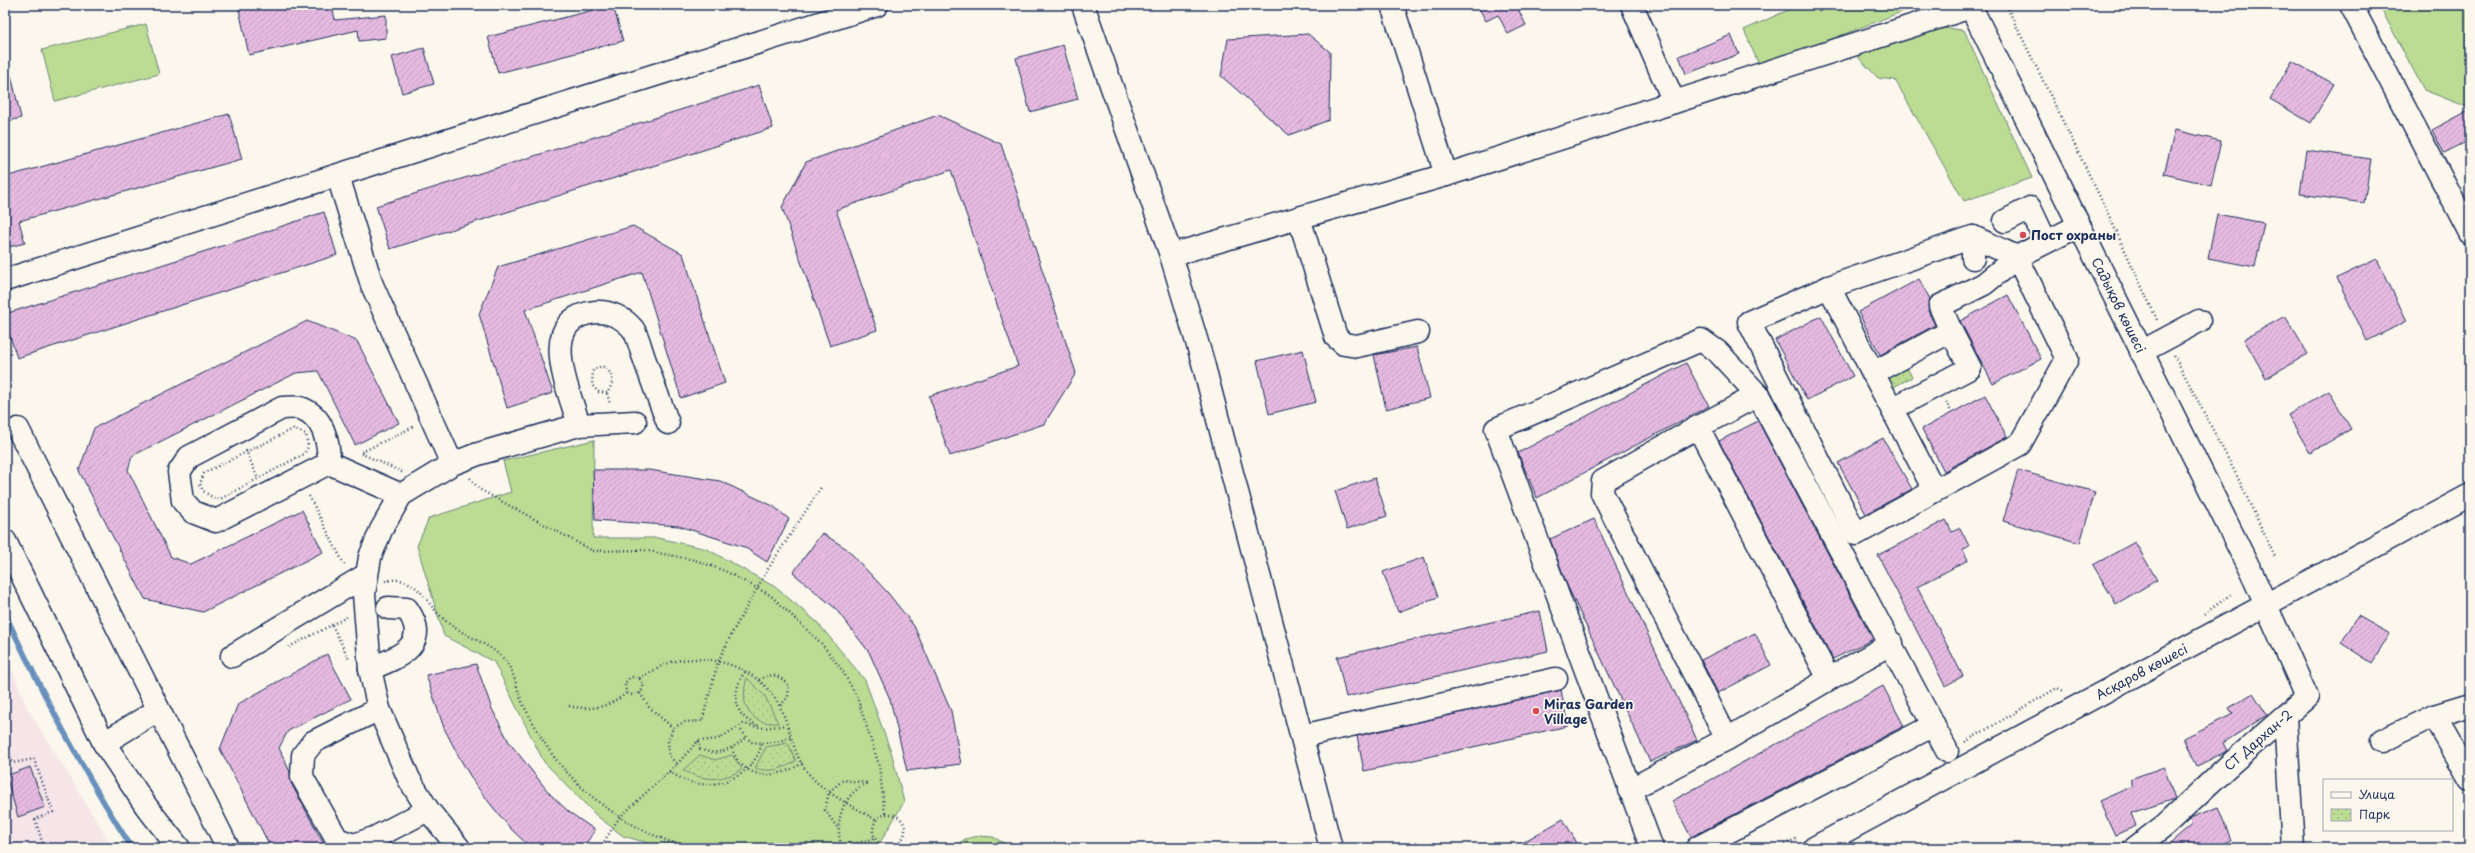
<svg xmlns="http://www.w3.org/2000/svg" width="2475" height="853" font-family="'Playpen Sans',sans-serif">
<defs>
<pattern id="park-dots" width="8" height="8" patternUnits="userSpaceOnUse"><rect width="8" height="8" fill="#bcdc94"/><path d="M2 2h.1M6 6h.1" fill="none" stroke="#a1bd82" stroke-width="1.8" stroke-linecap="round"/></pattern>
<pattern id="building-hatch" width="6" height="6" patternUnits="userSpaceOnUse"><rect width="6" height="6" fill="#e6bae0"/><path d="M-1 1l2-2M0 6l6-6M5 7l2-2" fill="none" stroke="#c5a0c3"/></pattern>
</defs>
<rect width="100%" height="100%" fill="#fbf7ec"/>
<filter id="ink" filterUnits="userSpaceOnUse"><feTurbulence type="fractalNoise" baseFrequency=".025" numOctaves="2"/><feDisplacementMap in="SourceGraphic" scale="8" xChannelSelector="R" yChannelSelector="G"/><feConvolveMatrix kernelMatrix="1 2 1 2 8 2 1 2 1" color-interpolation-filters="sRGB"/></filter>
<g filter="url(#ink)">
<!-- built -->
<polygon fill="#f5e5e8" points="5,653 27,707 113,848 5,848"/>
<!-- green -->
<g fill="#bcdc94" stroke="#6c8679">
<polygon points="1799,5 1919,5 1760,67 1744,30"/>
<polygon points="2379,5 2470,5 2470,108 2424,90"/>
<polygon points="146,24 159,74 55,101 42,50"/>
<polygon points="1931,27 1964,30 2032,178 1964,201 1895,80 1878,78 1854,53"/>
<polygon points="594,440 593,538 658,538 707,549 775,587 817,622 865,680 892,755 904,802 877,848 666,848 623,836 597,816 544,762 494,662 444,636 417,546 429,518 511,492 503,461"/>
<polygon points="979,836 993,837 1013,848 952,848 965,839"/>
</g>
<!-- park -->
<g fill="url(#park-dots)" stroke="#6c8679">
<polygon points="1906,366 1912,377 1892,388 1886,376"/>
<path d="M 747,678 L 765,696 L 778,723 C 748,725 739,704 747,678 Z"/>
<path d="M 788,743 L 796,761 C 783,769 770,773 755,768 L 766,747 Z"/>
<path d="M 700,755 L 715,760 L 732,755 L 742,769 C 723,782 702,781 683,770 Z"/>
</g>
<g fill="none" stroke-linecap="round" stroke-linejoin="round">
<!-- stream -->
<path stroke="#6990bc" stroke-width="5.5" d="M 5,614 C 43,695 84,773 132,848"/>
</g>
<!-- building -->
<g fill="url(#building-hatch)" stroke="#1b2f5e">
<polygon points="238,5 332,5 335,20 386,15 386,38 359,41 358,30 249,55"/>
<polygon points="613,5 623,41 498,73 488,37"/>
<polygon points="1477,5 1516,5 1526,25 1508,34 1498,15 1486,21"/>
<polygon points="1308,34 1330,52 1329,120 1289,135 1221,76 1228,39"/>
<polygon points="1731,35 1739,54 1686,74 1679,56"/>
<polygon points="1063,45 1078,99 1030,112 1016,58"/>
<polygon points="424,48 434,84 402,93 392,57"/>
<polygon points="2292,61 2334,84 2311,123 2270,99"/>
<polygon points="11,75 21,118 5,122 5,76"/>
<polygon points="759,85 773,128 390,249 376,206"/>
<polygon points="2470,110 2470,140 2444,153 2432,130"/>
<polygon points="229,114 242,159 19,221 25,243 5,248 5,177"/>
<polygon points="938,115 1001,144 1076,373 1044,424 950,456 929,396 1018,366 951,170 836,210 877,330 830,346 782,207 806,162"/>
<polygon points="2175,130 2221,141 2211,185 2164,174"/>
<polygon points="2306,150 2371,159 2364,203 2300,194"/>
<polygon points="324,212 337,255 17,358 5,321 5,314 244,239"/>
<polygon points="2217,214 2264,223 2255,267 2208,258"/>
<polygon points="633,226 683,254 725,383 681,398 642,272 525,310 553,393 507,408 479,314 498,267"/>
<polygon points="2377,259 2407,321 2367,341 2337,278"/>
<polygon points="1919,279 1930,299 1928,311 1935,325 1880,355 1858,312"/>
<polygon points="2008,295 2041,359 1993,384 1960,321"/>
<polygon points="1821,316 1853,376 1807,400 1775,340"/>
<polygon points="2285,316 2308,354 2266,378 2244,339"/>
<polygon points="307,321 357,341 399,423 355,445 318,371 296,373 132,456 128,470 171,557 191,564 302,510 323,552 203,612 145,599 79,471 94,428"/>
<polygon points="1417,347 1430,398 1386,409 1374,355"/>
<polygon points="1303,350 1316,402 1269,414 1257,361"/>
<polygon points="1686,363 1709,406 1537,498 1518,453"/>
<polygon points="2329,391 2351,429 2310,453 2288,415"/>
<polygon points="1985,395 2007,437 1944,471 1922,429"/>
<polygon points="1758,421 1873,639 1833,659 1719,441"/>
<polygon points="1883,438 1912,489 1866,514 1838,463"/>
<polygon points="593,470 649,470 720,481 773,506 789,519 767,562 744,547 679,526 595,520"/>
<polygon points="2018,470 2095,492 2080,543 2003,521"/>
<polygon points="1375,478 1387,516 1347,529 1335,491"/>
<polygon points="1594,519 1697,740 1650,762 1567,585 1550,539"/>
<polygon points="1946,520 1952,532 1960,528 1969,546 1963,550 1968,560 1917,587 1963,676 1945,686 1878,555"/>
<polygon points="822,533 847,549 888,593 914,626 951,711 961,764 907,771 890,699 869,652 835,608 793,573"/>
<polygon points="2135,542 2157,580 2116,604 2093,565"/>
<polygon points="1424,557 1438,597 1398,612 1383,572"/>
<polygon points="1540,611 1548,651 1346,697 1337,657"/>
<polygon points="2358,616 2390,634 2372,663 2341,643"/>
<polygon points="1755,633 1771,665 1718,693 1701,660"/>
<polygon points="327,654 351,699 288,731 279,748 290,772 291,783 326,848 271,848 220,749 238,704"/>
<polygon points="476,664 492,709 509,742 550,794 569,812 595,830 583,848 531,848 510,828 492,806 475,784 459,757 444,728 426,675"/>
<polygon points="1883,686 1904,726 1691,837 1672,801"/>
<polygon points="1561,690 1568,726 1364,771 1357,736"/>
<polygon points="2253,693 2267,715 2223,743 2227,751 2197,766 2184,738 2233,714 2229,708"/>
<polygon points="30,767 45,807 18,817 6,776"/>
<polygon points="2164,767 2175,799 2131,813 2136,826 2115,835 2099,801 2133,786 2130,779"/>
<polygon points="2218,807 2231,840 2213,848 2164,848 2191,825 2190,818"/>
<polygon points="1563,819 1580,848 1513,848"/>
</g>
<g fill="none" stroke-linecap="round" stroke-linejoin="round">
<!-- minor casing -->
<g stroke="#1b2f5e" stroke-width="25">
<g id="minor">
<polyline points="1083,5 1171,255 1202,359 1331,848"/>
<polyline points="1392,5 1446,175"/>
<polyline points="1632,5 1674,102"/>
<path id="s1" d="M 1970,5 L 2253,576 L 2307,697 L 2227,767 L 2165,825 L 2135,848"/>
<polyline points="2351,5 2470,233"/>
<polyline points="338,176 372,285 452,464"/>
<polyline points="1299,218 1336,337 1344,344 1357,346 1418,332"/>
<polyline points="2005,221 2030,208 2046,242"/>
<polygon points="1973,237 2017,257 2067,359 2020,444 1856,534 1749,322 1829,287"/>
<polyline points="1973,237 1973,258"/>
<polyline points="1171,255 1446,175 1971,7"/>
<polyline points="5,280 877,5"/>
<polyline points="1829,287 1873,373 1951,331 1940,306 1984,284 2017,257 2078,226"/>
<polyline points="2141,352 2199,321"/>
<polyline points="1873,373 1930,482"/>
<path d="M 282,408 C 287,408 295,407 300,408 C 323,415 329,442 329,463 L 216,521 L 193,512 L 183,501 L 179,472 L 189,457 Z"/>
<polyline points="1892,409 1970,368 1951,331"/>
<path d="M 579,425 C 569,390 535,318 596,312 C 610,311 624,318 633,329 C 638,336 640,347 643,355 C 651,378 659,400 668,423"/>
<polyline points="1698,427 1758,395"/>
<polyline points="18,429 228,848"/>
<polyline points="329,463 401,495"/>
<polyline points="5,541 104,743 146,806 179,848"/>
<polyline points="232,656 366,575"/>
<path d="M 370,669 C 399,657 432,645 407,609 L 388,608"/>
<polyline points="379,709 313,742 303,755 302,777 337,839 354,845 374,838 428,810"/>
<polyline points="2434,716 2470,779"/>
<polyline points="2285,717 2293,848"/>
<polyline points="1302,736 1556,679"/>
<polyline points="1727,739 1829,679"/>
<polyline points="2382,741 2434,716 2470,705"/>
<polyline points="104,743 158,710"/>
<polyline points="1629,790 1727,739 1602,493 1603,481 1698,427 1829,679 1892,643"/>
<polyline points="459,848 428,810 409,779 379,709 370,669 364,594 370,557 381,530 401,495 452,464 478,454 579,425 635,422"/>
<polyline points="1652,848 1496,429 1701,340 1718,352 1758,395 1947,751"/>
<polyline points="1697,848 1934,725"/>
<path id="s2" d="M 1814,848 L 2470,495"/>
</g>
</g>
<!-- path -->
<g stroke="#1b2f5e" stroke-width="2.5" stroke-dasharray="1 3" stroke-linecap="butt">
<polyline points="2006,5 2104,205 2158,322"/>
<polyline points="2174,355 2236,474 2275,557"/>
<path d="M 607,393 L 598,392 L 592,385 L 593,370 L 602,366 C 614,373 615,382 607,393 L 610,404"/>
<polyline points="1946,402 1952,413"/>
<polygon points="293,429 306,434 308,447 304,454 222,498 215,499 203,491 200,484 204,473"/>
<polyline points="246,450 258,479"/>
<polyline points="402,472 360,453 413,427"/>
<polyline points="470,478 479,489 593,551 643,550 695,560 725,571 770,595 821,643 842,670 857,697 879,765 885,814"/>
<polyline points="309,496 345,566"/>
<path d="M 385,581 C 402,577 413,583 424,596"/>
<path d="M 427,600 C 435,611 445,622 457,629 C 474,640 494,646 507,663 C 516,675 517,694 525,708 C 535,726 545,746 558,762 C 593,804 637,833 690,848"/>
<polyline points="2204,614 2233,593"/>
<polyline points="332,625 349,659"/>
<polyline points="289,647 347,617"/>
<path d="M 745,672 C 736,683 732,705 744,717 C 748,721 755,724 760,726"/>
<circle cx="634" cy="686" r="9"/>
<path d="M 639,678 C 650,673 661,665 672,662 C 711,652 760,668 779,705 C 791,727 792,755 809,774 C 826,795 854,806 876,820"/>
<path d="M 759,680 C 771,672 780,675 789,686 L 788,697 L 780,706"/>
<polyline points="640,693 649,707 673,728"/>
<path d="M 569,706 C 593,711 609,707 628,692"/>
<path d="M 698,741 L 700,749 C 717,757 732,749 745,738"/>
<polyline points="1965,742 2057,688 2064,691"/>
<polyline points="762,743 780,741 790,737"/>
<polyline points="5,746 13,763 34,759 53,812 35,819 44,848"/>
<path d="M 732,748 C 742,782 779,779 802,763"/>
<polyline points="677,764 698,741 718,739 743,724 764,728 786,725"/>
<path d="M 669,772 C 677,776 685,781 694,783 C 723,789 755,773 762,743 L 751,742 L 739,728"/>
<circle cx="889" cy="830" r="16"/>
<path d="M 837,827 L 825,810 L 829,792 L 843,780 L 868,783 C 843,793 833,823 842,847"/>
<polyline points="600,848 619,818 677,764 669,756 668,741 673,728 684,722 702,721 718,662 732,633 768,569 822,486"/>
<polyline points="838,848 876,838"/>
<polyline points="1777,848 1796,839"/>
</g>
<!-- minor -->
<use href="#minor" stroke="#fbf7ec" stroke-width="22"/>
</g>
</g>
<!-- markers -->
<g fill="#d1495b" stroke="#fbf7ec" stroke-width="1.5">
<circle cx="2023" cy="235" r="4"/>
<circle cx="1536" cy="711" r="4"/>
</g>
<g text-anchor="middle" stroke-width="3.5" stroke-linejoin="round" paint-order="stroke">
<!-- poi labels -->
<g font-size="13" font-weight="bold" fill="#1b2f5e" stroke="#fbf7ec" text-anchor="start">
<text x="2031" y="240">Пост охраны</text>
<text x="1544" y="709">Miras Garden<tspan x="1544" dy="15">Village</tspan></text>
</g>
<!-- street labels -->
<g font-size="13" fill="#1b2f5e" stroke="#fbf7ec">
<text dy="5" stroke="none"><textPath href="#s1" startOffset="335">Садықов көшесі</textPath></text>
<text dy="5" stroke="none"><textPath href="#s2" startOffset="372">Асқаров көшесі</textPath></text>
<text transform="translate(2258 740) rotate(-41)" y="5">СТ Дархан-2</text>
</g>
</g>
<!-- margin -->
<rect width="2475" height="853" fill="none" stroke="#fbf7ec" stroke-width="20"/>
<rect x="10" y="10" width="2455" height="833" fill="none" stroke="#1b2f5e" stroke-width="1.5" filter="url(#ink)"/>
<!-- legend -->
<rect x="2323" y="779" width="130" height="52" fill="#fbf7ec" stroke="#a1a7b3"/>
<rect x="2331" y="792" width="20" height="6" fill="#fbf7ec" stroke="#a1a7b3"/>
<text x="2359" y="799" font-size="12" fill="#1b2f5e">Улица</text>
<rect x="2331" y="809" width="20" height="12" fill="url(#park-dots)" stroke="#a1a7b3"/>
<text x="2359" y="819" font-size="12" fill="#1b2f5e">Парк</text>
</svg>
